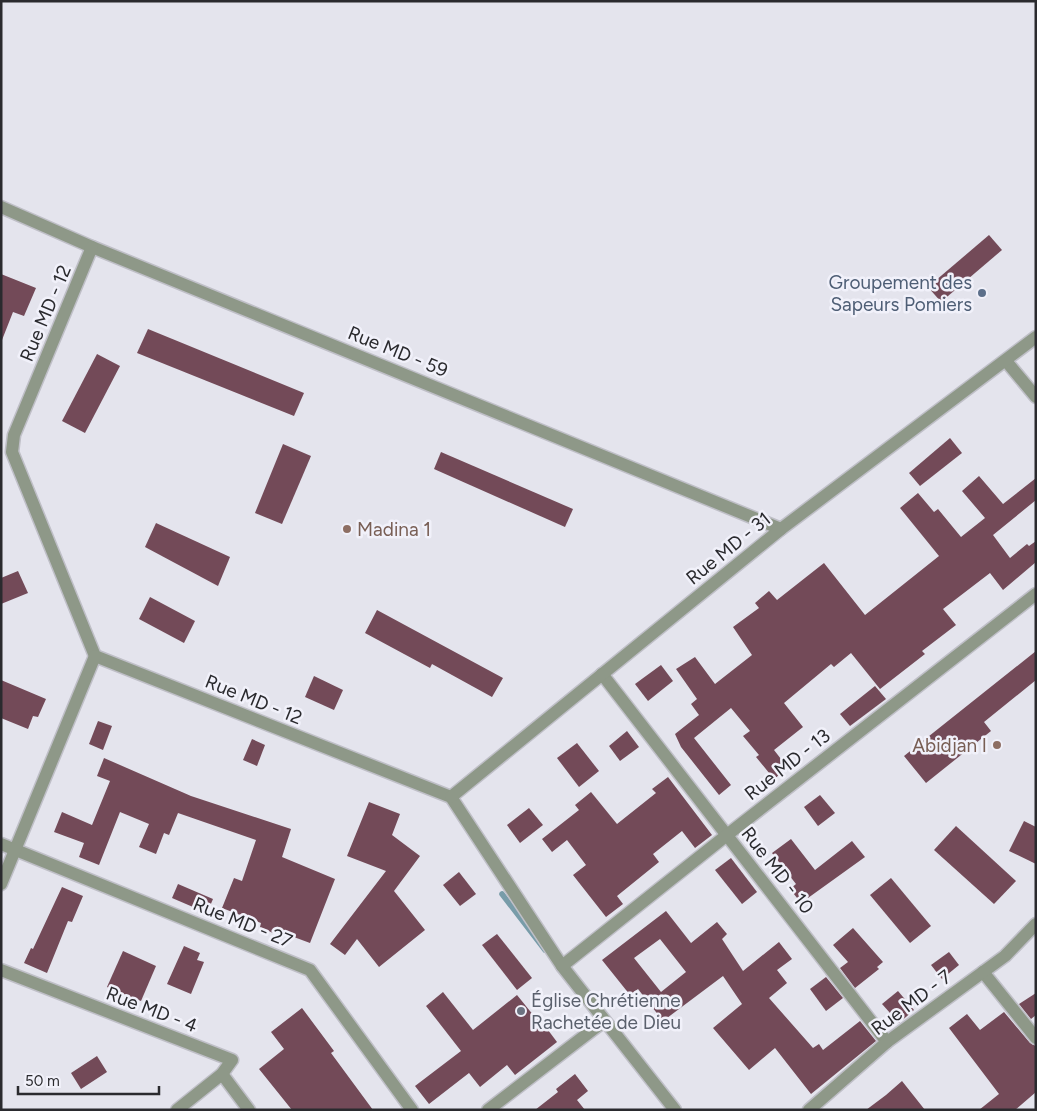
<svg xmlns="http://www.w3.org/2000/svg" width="1037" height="1111" font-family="Figtree,sans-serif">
<rect width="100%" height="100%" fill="#e4e4ed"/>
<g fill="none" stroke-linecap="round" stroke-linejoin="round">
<!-- stream -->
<polyline stroke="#789ca9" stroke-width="5.5" points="502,894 545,950"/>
</g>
<!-- building -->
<g fill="#734a58" fill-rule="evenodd">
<polygon points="989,235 1002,250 941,302 928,287"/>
<polygon points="1,274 36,288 24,316 13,312 2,340"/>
<polygon points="148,329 304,393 294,416 137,353"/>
<polygon points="97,354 120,366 85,433 62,421"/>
<polygon points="950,438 962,453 920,486 909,473"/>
<polygon points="283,444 311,456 282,524 255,513"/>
<polygon points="441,452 573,509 565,527 434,469"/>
<polygon points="979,476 1003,504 1036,478 1036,500 993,535 1010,558 1027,544 1029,546 1036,541 1036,562 1003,590 990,573 943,609 956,625 922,651 925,654 880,689 851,653 834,667 831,664 784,703 803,727 774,750 788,768 774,779 756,757 759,755 743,736 750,731 731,708 694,738 731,785 719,795 681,747 675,734 699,715 691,704 697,699 676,669 695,657 715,684 752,655 733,627 759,608 755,603 769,591 777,600 824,563 865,615 939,556 900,508 918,493 934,512 938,509 961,537 985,518 962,491"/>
<polygon points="156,523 230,557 218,586 145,547"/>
<polygon points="18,571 28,593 1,604 1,578"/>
<polygon points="150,597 195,621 184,643 139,619"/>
<polygon points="377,610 503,678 492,697 432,664 430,668 365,633"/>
<polygon points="1036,651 1036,680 984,722 991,731 926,783 904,756"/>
<polygon points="661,665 673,681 648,701 635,684"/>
<polygon points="314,676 343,690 334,710 305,697"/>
<polygon points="1,680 46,699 38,717 33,716 28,729 1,718"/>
<polygon points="875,686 886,699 850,726 840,714"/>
<polygon points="98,721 112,726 103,750 89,744"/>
<polygon points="627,731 639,747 620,761 609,746"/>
<polygon points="252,739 265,745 257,766 243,760"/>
<polygon points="577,743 599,771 579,787 557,758"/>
<polygon points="104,758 191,796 291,829 282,857 335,879 310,943 275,930 273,933 260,927 261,923 222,908 234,878 242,881 256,840 178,813 169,835 164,833 156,854 139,847 149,824 120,812 99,865 79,857 84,843 54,832 62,812 92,825 110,781 97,776"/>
<polygon points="668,777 712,835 695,848 682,831 653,854 659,862 617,896 623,904 606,917 573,875 586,865 567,840 552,852 542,839 579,810 575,805 591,792 617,824 656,793 652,789"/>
<polygon points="820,795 835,813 818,826 804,807"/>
<polygon points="369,802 400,814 392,835 420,856 394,891 425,930 379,967 357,939 345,955 330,944 386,871 347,856"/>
<polygon points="529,808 543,825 520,843 507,825"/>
<polygon points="1024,821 1036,827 1036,864 1009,851"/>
<polygon points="956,826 1016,881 994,904 934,850"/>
<polygon points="791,839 815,870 852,841 865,857 801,903 790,889 796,884 772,853"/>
<polygon points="731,858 757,892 742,904 715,870"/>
<polygon points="459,872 476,894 460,906 443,885"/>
<polygon points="891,878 931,926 910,943 870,895"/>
<polygon points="178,884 213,899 207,913 172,898"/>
<polygon points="62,887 83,896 72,922 68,921 47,973 24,963 31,948 33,949"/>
<path d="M 666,911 L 691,943 L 717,922 L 727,934 L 722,939 L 743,971 L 779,942 L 792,959 L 777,970 L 787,983 L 769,998 L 813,1048 L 819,1044 L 823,1050 L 860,1021 L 876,1041 L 811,1094 L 775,1048 L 749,1070 L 713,1028 L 742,1004 L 723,976 L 663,1021 L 638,989 L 630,995 L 602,960 ZM 660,939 L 686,972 L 661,992 L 634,958 Z"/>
<polygon points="853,928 883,962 877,967 879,969 855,988 840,968 848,962 833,945"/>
<polygon points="497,934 532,978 517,990 482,945"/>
<polygon points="184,946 200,953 197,960 204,962 191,994 167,984"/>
<polygon points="123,951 156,966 141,1001 107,987"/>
<polygon points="949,952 959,965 942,979 931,965"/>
<polygon points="826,977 843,998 826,1011 810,989"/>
<polygon points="898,991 914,1010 899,1023 882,1004"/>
<polygon points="443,992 473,1030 517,995 534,1016 536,1014 557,1042 515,1075 507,1065 480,1087 469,1073 429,1104 415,1086 461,1051 426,1006"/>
<polygon points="1036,993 1036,1015 1031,1019 1019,1004"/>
<polygon points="302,1008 334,1051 331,1053 373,1110 292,1110 259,1069 284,1049 271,1032"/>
<polygon points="1004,1012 1030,1043 1036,1046 1036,1092 1015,1110 979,1110 999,1094 949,1028 967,1014 980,1030"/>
<polygon points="97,1056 107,1072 81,1089 71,1073"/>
<polygon points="575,1074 588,1091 577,1100 585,1110 535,1110 558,1092 556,1089"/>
<polygon points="902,1081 925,1110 866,1110 886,1095"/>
</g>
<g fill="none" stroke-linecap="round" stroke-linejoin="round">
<!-- minor casing -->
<g stroke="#bfbfc7" stroke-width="15">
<g id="minor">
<polyline points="1,207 92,247 781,529"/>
<polyline points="92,247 14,435 12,452 95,656 451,797 562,966 675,1110"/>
<polyline points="1006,361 1036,397"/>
<polyline points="602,674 887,1042"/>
<polyline points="451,797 781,529 1036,337"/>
<polyline points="1,844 310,970 412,1110"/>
<polyline points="1,884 95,656"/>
<polyline points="562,966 727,835 1036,594"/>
<polyline points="1,970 232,1060 222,1074 177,1110"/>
<polyline points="983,972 1036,1038"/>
<polyline points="222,1074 249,1110"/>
<polyline points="488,1110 604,1021"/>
<polyline points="809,1110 887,1042 1005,956 1036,924"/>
</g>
</g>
<!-- minor -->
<use href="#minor" stroke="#8e9888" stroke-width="12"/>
</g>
<!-- markers -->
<circle fill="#5c6f8a" stroke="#f1f1fa" stroke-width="2" cx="982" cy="293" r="5"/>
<g fill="#8d6e63" stroke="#f1f1fa" stroke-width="2">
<circle cx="347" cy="529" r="5"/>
<circle cx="997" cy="745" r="5"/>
</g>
<circle fill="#6b7280" stroke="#f1f1fa" stroke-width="2" cx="521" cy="1011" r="5"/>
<g text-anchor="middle" stroke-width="5" stroke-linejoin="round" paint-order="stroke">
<!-- service labels -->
<g font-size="19" fill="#4e5e75" stroke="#f1f1fa" text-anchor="end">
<text x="972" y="289">Groupement des<tspan x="972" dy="22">Sapeurs Pomiers</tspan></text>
</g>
<!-- street labels -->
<g font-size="19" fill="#2a2a2e" stroke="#f1f1fa">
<text transform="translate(45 313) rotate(-67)" y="7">Rue MD - 12</text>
<text transform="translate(398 351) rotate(22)" y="7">Rue MD - 59</text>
<text transform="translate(728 548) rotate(-39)" y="7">Rue MD - 31</text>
<text transform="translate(254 699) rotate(22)" y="7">Rue MD - 12</text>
<text transform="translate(787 764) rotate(-38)" y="7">Rue MD - 13</text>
<text transform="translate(778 870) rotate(52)" y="7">Rue MD - 10</text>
<text transform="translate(243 922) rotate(22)" y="7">Rue MD - 27</text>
<text transform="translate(911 1002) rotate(-37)" y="7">Rue MD - 7</text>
<text transform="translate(152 1009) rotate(21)" y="7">Rue MD - 4</text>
</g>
<!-- education labels -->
<g font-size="19" fill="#785e54" stroke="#f1f1fa" text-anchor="start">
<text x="357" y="536">Madina 1</text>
<text x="987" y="752" text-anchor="end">Abidjan I</text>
</g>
<!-- worship labels -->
<g font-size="19" fill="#5b616d" stroke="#f1f1fa" text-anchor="start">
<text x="531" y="1007">Église Chrétienne<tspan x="531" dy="22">Rachetée de Dieu</tspan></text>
</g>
</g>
<!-- border -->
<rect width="1037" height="1111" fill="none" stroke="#2a2a2e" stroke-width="5"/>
<!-- scale -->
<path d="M18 1086v8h141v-8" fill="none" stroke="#2a2a2e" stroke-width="2.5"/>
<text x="25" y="1086" font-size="15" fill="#2a2a2e" stroke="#f1f1fa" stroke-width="4" paint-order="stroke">50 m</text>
</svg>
